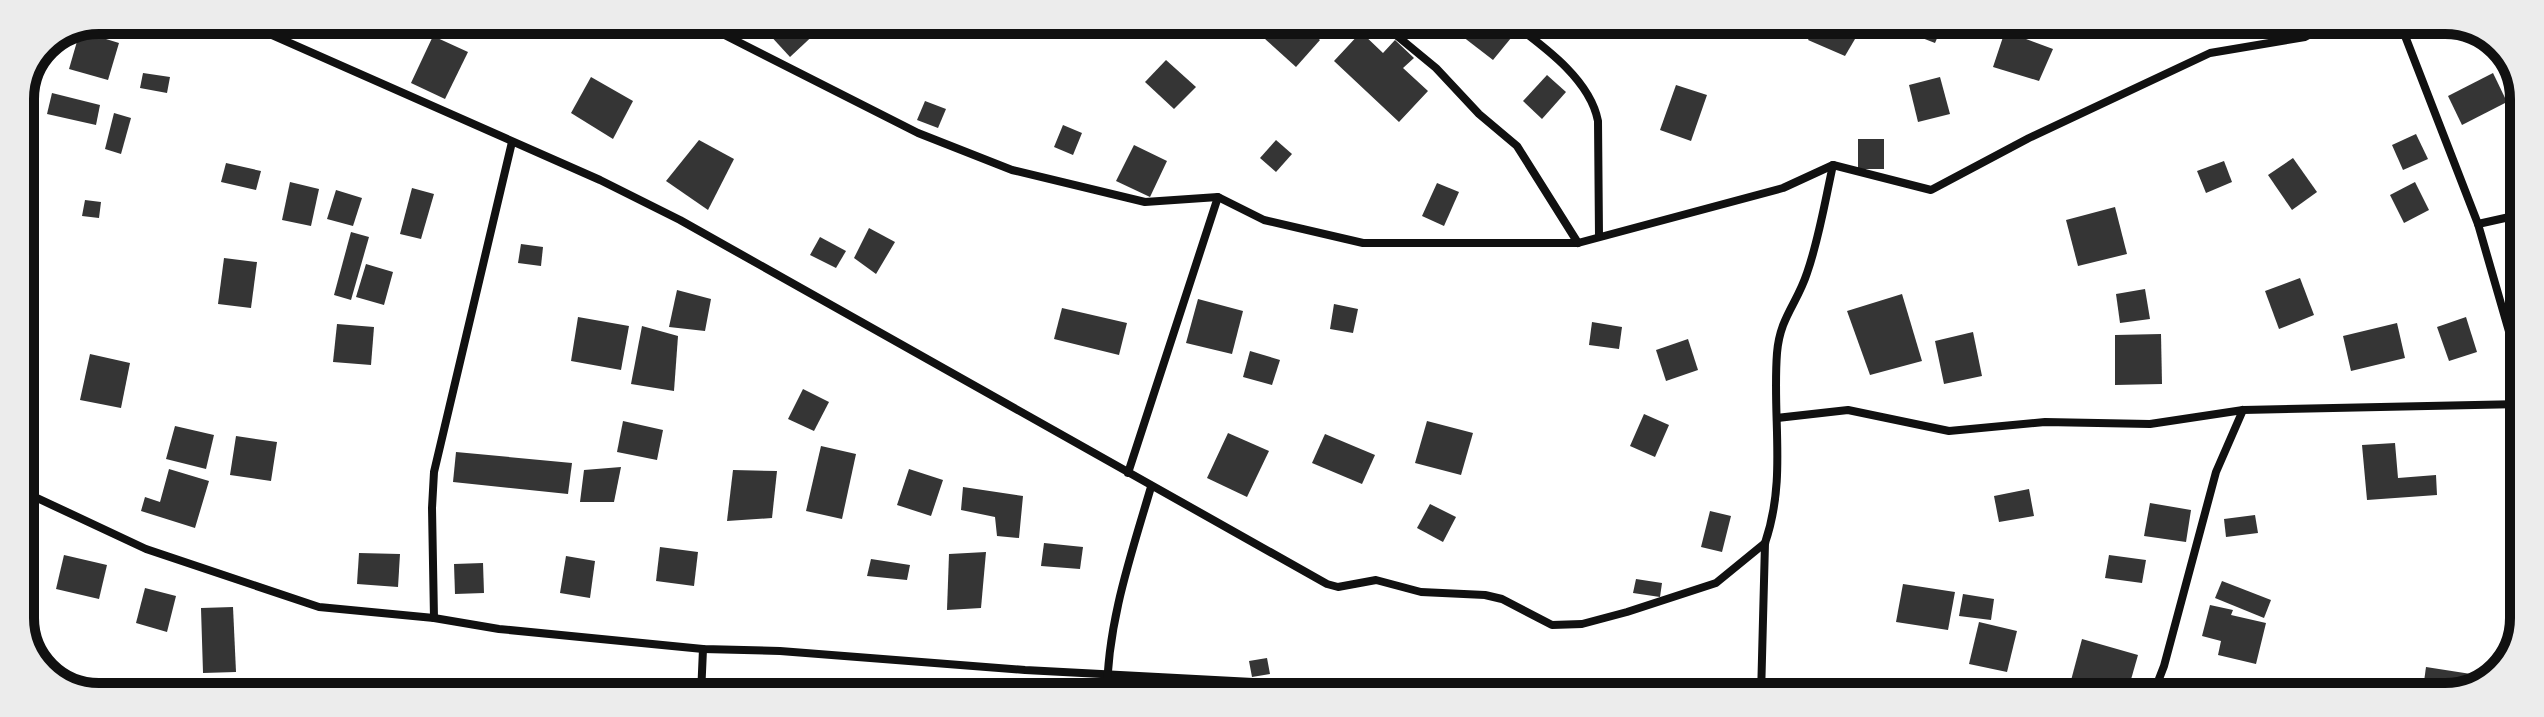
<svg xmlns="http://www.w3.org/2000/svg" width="2544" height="717" font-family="'Titillium Web',sans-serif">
<rect width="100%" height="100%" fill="#fff"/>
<!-- building -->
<g fill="#353535">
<polygon points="385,20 415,20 408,35 383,25"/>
<polygon points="757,21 811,21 820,29 790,57"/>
<polygon points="1245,21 1299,21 1320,40 1296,67"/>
<polygon points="1467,21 1489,22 1511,38 1493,60 1458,33"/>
<polygon points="1818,22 1865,22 1845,56 1808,40"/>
<polygon points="1908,22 1944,22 1935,43 1904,31"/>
<polygon points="2159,22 2208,22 2208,36 2160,37"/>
<polygon points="2256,22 2298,22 2298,25 2258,34"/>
<polygon points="80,31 119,43 108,80 69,69"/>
<polygon points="2005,31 2053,49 2039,81 1993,67"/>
<polygon points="1361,32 1383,53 1395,40 1414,58 1403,68 1428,91 1399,122 1334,61"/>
<polygon points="433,36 468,52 445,99 411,83"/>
<polygon points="1166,60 1196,87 1174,109 1145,82"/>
<polygon points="143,73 170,77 167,93 140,88"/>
<polygon points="2493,73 2507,102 2462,125 2448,96"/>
<polygon points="1547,75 1566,92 1542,119 1523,101"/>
<polygon points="591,77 633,101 613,139 571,113"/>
<polygon points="1940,77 1950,114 1918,122 1909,85"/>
<polygon points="1676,85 1707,95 1691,141 1660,130"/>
<polygon points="52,93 100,105 96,125 47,114"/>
<polygon points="925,101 946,109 938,128 917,120"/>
<polygon points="114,113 131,118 121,154 105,149"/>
<polygon points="1063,125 1082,133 1073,155 1054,147"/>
<polygon points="2416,134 2428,159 2403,170 2392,145"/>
<rect x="1858" y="139" width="26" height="30"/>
<polygon points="699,140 734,159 708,210 666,181"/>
<polygon points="1276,140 1292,154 1276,172 1260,158"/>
<polygon points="1134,145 1167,161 1150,197 1116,181"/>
<polygon points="2293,158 2317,192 2292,210 2268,175"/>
<polygon points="2224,161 2232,182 2206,193 2197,171"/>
<polygon points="226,163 261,171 256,190 221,182"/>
<polygon points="290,182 319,189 311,226 282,220"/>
<polygon points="2415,182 2429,210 2404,223 2390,195"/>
<polygon points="1437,183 1459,192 1444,226 1422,216"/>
<polygon points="412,188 434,194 421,239 400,234"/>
<polygon points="336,190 362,198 353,226 327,219"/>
<polygon points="85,200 101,202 99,218 82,216"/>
<polygon points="2115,207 2127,254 2078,266 2066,220"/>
<polygon points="869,228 895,242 876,274 854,258"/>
<polygon points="351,232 369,237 351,300 334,295"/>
<polygon points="820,237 846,251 836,268 810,255"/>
<polygon points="521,244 543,247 541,266 518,263"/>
<polygon points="224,258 257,262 251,308 218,304"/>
<polygon points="366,264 393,272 384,305 356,297"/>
<polygon points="2300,278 2314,315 2279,329 2265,291"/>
<polygon points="2145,289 2150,319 2120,323 2116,294"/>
<polygon points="677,290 711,299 705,331 669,327"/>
<polygon points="1902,294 1922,361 1870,375 1847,311"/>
<polygon points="1198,299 1243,311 1232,354 1186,343"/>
<polygon points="1334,304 1358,309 1353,333 1330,329"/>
<polygon points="1062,308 1127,323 1119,355 1054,339"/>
<polygon points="578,317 629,326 621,370 571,361"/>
<polygon points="2466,317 2477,352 2449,361 2437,327"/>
<polygon points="1592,322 1622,327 1619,349 1589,345"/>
<polygon points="2397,323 2405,358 2351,371 2343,336"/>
<polygon points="337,324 374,327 371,365 333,362"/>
<polygon points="642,326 678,336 674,391 631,384"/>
<polygon points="1973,332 1982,376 1944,384 1935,341"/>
<polygon points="2161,334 2162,384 2115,385 2115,335"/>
<polygon points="1688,339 1698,370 1666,381 1656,350"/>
<polygon points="1250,351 1280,360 1272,385 1243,377"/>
<polygon points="90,354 130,363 121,408 80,400"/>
<polygon points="803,389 829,402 814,431 788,419"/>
<polygon points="1644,414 1669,425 1655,457 1630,446"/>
<polygon points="623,421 663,430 657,460 617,452"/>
<polygon points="1427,421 1473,433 1461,475 1415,463"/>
<polygon points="175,426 214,435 206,469 166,459"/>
<polygon points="1228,433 1269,451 1247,497 1207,478"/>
<polygon points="1325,434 1375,455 1362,484 1312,463"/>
<polygon points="236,436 277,442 271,481 230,475"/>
<polygon points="2395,443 2398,478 2436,475 2437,495 2367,500 2362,445"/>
<polygon points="821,446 856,454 842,519 806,511"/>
<polygon points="456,452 572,463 568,494 453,482"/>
<polygon points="621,467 614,502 580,502 584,470"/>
<polygon points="169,469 209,481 195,528 141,511 145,497 160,502"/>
<polygon points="909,469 943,480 931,516 897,505"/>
<polygon points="733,470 777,471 772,518 727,521"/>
<polygon points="963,487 1023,496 1019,538 997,536 995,517 961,510"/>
<polygon points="2029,489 2034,516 1999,522 1994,496"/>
<polygon points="2150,503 2191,510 2186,542 2144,536"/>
<polygon points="1430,504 1456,517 1443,542 1417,528"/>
<polygon points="1710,511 1731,516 1722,552 1701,547"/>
<polygon points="2255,515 2258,533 2226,537 2224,519"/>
<polygon points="2522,537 2522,586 2513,587 2507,539"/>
<polygon points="1044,543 1083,547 1080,569 1041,566"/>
<polygon points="660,547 698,552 694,586 656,581"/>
<polygon points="986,552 981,608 947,610 949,554"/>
<polygon points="359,553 400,554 398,587 357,584"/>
<polygon points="64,555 107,565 99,599 56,589"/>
<polygon points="2109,555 2146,560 2142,583 2105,578"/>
<polygon points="566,556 595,561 590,598 560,593"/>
<polygon points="871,559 910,565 907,580 867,576"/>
<polygon points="483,563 484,593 455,594 454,564"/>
<polygon points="1636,579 1662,583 1660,597 1633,593"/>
<polygon points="2222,581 2271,600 2264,618 2215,598"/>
<polygon points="1903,584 1955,592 1948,630 1896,622"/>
<polygon points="145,588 176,596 167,632 136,623"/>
<polygon points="1963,594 1994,599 1991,620 1959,616"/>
<polygon points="2210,605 2233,610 2231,615 2266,623 2256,664 2218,655 2221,641 2202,636"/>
<polygon points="233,607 236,672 203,673 201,608"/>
<polygon points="1979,622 2017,631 2007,672 1969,664"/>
<polygon points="2082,639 2138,655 2126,697 2102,697 2069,688"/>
<polygon points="2502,652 2512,653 2501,670"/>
<polygon points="1267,658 1270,674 1252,677 1249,661"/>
<polygon points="2426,667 2471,674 2469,689 2455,694 2423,689"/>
<polygon points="49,671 86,682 82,694 47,675"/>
</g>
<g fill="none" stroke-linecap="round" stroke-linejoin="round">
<!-- minor -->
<g stroke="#111" stroke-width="8">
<polyline points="238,20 600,180 680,220 1327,584 1338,587 1376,580 1421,592 1485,595 1502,599 1552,625 1582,624 1627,612 1716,583 1765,543"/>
<polyline points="697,21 918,133 1012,170 1145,202 1218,197 1264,220 1363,243 1578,243 1783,188 1833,165 1931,190 2029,138 2210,53 2305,37 2334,22"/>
<polyline points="1379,21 1436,68 1479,114 1517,146 1578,243"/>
<path d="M 1511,22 C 1543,46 1590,79 1598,121 L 1599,236"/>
<polyline points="2400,23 2478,224 2523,380"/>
<polyline points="715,31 729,21"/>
<polyline points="2478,224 2523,214"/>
<polyline points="1777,418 1848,410 1949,431 2045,422 2150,424 2243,410 2522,404"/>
<polyline points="1128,473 1218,197"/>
<polyline points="20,490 146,549 319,607 434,618 499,629 703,649 780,651 1025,670 1289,684 1351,696"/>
<polyline points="434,618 432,508 434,472 512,142"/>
<polyline points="701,695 703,649"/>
<path d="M 1107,696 C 1107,624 1131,555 1151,487"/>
<path d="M 1761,696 L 1765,543 C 1787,479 1772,419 1777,353 C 1780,317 1797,304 1807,273 C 1819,239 1825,201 1833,165"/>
<polyline points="2152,697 2164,666 2216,472 2243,410"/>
</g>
</g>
<!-- crop -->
<path d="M0 0H2544V717H0ZM99 34H2445A65 65 0 0 1 2510 99V618A65 65 0 0 1 2445 683H99A65 65 0 0 1 34 618V99A65 65 0 0 1 99 34Z" fill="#ececec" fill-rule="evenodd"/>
<path fill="none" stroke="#111" stroke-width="10" d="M99 34H2445A65 65 0 0 1 2510 99V618A65 65 0 0 1 2445 683H99A65 65 0 0 1 34 618V99A65 65 0 0 1 99 34Z"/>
</svg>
